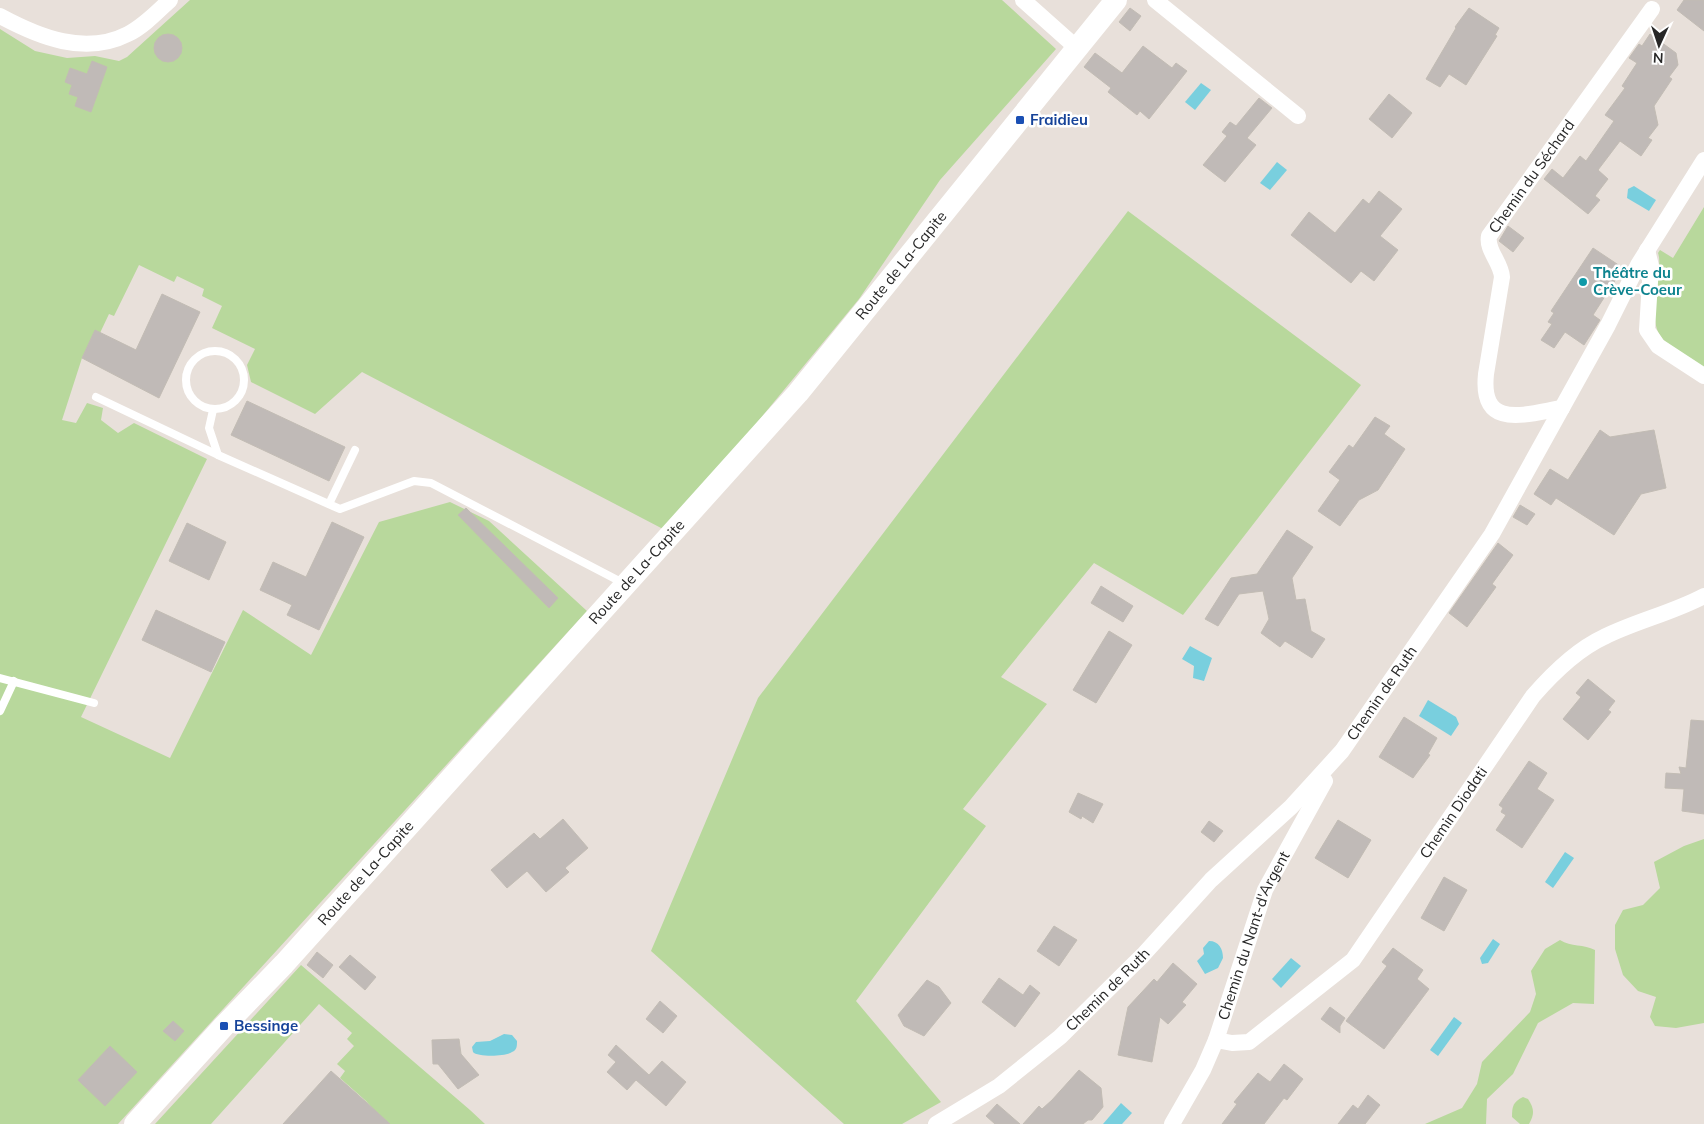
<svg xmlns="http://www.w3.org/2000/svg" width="1704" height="1124" font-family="Mulish,sans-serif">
<rect width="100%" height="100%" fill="#e8e0da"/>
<!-- green -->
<g fill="#b8d89c">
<polygon points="190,0 1002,0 1056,49 940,180 859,299 746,436 663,529 362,372 315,414 251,382 247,365 255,349 212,328 222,306 202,296 204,289 177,276 174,282 139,265 114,316 109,314 100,333 95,331 82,358 62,420 76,423 87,403 103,408 101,420 118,433 134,423 207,459 81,717 170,758 243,610 311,655 379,522 450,502 489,521 587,611 118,1124 0,1124 0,29 35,51 67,58 95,56 119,61 127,57"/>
<path d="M 1704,207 L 1704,368 C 1654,337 1651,340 1657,280 C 1658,272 1661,261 1658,253 L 1660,250 L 1673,258 Z"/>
<polygon points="1128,211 1361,385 1183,615 1094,563 1001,677 1047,704 963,809 986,826 856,1001 941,1102 902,1124 844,1124 651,951 758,698"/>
<polygon points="1704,839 1704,1023 1676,1028 1655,1026 1650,1017 1656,997 1638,991 1623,975 1615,949 1615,925 1623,910 1643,905 1660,888 1654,862 1684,846"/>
<path d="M 1560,940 C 1571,947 1584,944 1595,950 L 1594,1004 L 1573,1003 L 1538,1023 L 1513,1074 L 1487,1099 L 1486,1124 L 1425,1124 L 1462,1108 L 1477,1084 L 1482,1062 L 1530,1012 L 1536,994 L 1531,971 L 1545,949 Z"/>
<polygon points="301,965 470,1110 485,1124 386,1124 366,1101 340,1078 345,1071 337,1064 354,1046 347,1039 352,1033 319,1004 211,1124 155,1124"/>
<path d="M 1523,1097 L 1528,1099 C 1534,1108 1535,1114 1529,1124 L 1520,1124 L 1512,1117 C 1512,1106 1513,1102 1523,1097 Z"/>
</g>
<!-- water -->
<g fill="#79cfde">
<polygon points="1201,83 1211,90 1195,110 1185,102"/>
<polygon points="1277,162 1287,170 1270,190 1260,183"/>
<polygon points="1634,186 1656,200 1649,211 1627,198 1628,189"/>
<polygon points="1190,646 1212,658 1204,681 1193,678 1194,666 1182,659"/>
<polygon points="1428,700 1456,717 1459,724 1451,736 1419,716"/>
<polygon points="1565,852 1574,858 1553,888 1545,882"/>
<polygon points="1493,939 1500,944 1488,963 1482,964 1480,958"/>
<path d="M 1209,941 C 1219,941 1223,949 1223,958 L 1218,968 L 1205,974 L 1197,961 L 1204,954 L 1203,948 Z"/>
<polygon points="1291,958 1301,966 1281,988 1272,979"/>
<polygon points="1454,1017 1462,1023 1438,1056 1430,1050"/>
<path d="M 504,1034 L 512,1035 L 517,1041 C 517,1046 517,1050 512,1052 C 505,1057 477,1057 473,1052 L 472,1047 L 476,1042 L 490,1041 Z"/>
<polygon points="1121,1103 1132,1113 1122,1124 1103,1124"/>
</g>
<!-- building -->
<g fill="#c0bab7" stroke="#c2bcb4">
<polygon points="1684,0 1704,0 1704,31 1677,10"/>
<polygon points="1130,8 1141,16 1130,31 1119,22"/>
<polygon points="1469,8 1499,28 1495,35 1497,36 1466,85 1449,74 1440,87 1426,79 1456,28 1455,27"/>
<polygon points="1650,34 1676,53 1678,65 1669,77 1672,79 1654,106 1658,125 1648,138 1652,140 1641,156 1620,141 1598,170 1608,179 1595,196 1600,200 1588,214 1544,179 1552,169 1563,178 1580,156 1586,161 1614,121 1605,115 1625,88 1622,86 1637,63 1629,58 1639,44 1642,46"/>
<circle cx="168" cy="48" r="14"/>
<polygon points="1143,46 1172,68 1176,63 1187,71 1149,119 1140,111 1137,115 1108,92 1111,88 1084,67 1095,53 1122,73"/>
<polygon points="92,61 107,67 91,112 75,106 78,97 69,94 72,85 65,82 70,68 87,74"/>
<polygon points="1389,94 1412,113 1392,138 1369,119"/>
<polygon points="1259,98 1272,108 1247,138 1256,145 1225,182 1203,165 1227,136 1222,132 1230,122 1236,126"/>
<polygon points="1379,191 1402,209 1380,236 1398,250 1374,281 1361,271 1351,283 1291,235 1309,212 1335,233 1363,199 1369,204"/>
<polygon points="1508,226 1524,238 1513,252 1499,241"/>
<polygon points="1593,248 1623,268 1593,315 1600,320 1584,345 1565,332 1554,348 1541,340 1552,324 1548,322 1554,313 1551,311"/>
<polygon points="162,294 200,312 159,398 82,358 95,330 136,350"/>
<polygon points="247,401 345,447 329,481 231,435"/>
<polygon points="1375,417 1390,426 1384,434 1405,449 1378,490 1359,500 1340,526 1318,511 1340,480 1329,472 1349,445 1353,448"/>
<polygon points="1600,430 1610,437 1654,430 1666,488 1641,494 1614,535 1556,498 1551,505 1534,494 1550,469 1568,480"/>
<polygon points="1520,505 1535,514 1527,525 1513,517"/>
<polygon points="466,508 558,598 549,608 458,515"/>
<polygon points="332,522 364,537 319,630 287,615 292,605 260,590 273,562 306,577"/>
<polygon points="187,523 226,542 209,580 169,561"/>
<polygon points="1287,530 1313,547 1292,578 1296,600 1305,599 1311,631 1325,639 1312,658 1285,641 1280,647 1261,633 1269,619 1263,591 1239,594 1218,626 1205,619 1231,578 1257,574"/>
<polygon points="1498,543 1513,555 1492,584 1496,587 1467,627 1449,613"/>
<polygon points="1101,586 1133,606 1123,622 1091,603"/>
<polygon points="156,610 225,642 211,672 142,640"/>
<polygon points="1109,631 1132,645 1096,703 1073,690"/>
<polygon points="1588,679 1615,701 1608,710 1611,712 1588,740 1563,719 1581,697 1576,693"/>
<polygon points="1404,717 1437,738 1428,754 1430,755 1413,778 1379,757"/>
<polygon points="1691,720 1704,721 1704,814 1682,811 1684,789 1665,788 1666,773 1681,774 1679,767 1686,768"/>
<polygon points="1529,761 1547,773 1537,789 1554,800 1522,848 1496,830 1506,815 1501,812 1503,808 1499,805"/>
<polygon points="1078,793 1103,804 1093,823 1082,816 1081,819 1069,812"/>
<polygon points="563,819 588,848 565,868 569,872 546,892 527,871 507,888 491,870 534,833 540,839"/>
<polygon points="1338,820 1371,840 1348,878 1315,858"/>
<polygon points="1209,821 1223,831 1214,842 1201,832"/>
<polygon points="1444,877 1467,890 1444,931 1421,918"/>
<polygon points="1054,926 1077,940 1059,966 1037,951"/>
<polygon points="1393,948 1423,970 1417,979 1429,989 1384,1049 1346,1021 1387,966 1382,962"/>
<polygon points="317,952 333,965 323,978 307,965"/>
<polygon points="350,955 376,977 365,990 339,967"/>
<polygon points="1173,963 1197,984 1182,1002 1186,1005 1168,1024 1160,1017 1152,1062 1118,1055 1128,1007 1154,979 1157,982"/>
<polygon points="999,978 1023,995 1030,985 1040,993 1015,1027 982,1002"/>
<polygon points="927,980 939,987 951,1003 924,1036 904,1026 898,1015"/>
<polygon points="660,1001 677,1016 663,1033 646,1019"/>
<polygon points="1330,1007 1345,1018 1340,1026 1340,1033 1321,1019"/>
<polygon points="173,1021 184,1031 175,1041 163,1031"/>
<polygon points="459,1039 461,1054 479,1075 458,1089 438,1064 433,1064 432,1040"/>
<polygon points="616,1045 649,1075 662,1061 686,1082 666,1106 636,1080 627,1090 607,1072 616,1062 608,1055"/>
<polygon points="110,1046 137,1072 105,1106 78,1080"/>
<polygon points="1284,1064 1303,1079 1287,1100 1284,1098 1264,1124 1222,1124 1237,1104 1234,1102 1258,1073 1270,1082"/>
<polygon points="1079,1070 1101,1088 1103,1107 1092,1120 1088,1120 1083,1124 1023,1124 1039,1106 1042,1109 1052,1100"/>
<polygon points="331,1071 366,1102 390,1124 283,1124"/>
<polygon points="1368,1095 1380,1105 1365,1124 1338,1124 1353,1105 1358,1109"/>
<polygon points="997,1104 1020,1124 995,1124 986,1116"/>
</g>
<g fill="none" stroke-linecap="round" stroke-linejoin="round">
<!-- lane -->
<g stroke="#fff" stroke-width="8">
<circle cx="215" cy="380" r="29"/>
<polyline points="96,397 218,455"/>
<polyline points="213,410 209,428 218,455 333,506 340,509 414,481 431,483 625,584"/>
<polyline points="329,504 355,450"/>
<polyline points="0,678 94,703"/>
<polyline points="0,711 14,681"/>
</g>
<!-- street -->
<g stroke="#fff" stroke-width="16">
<polyline points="1023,0 1078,49"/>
<polyline points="1155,0 1298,116"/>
<path d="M 0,16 C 39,37 85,56 128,34 C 144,26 157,12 170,0"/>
<polyline points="1647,250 1651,266 1647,330 1658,346 1704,376"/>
<path id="s1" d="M 1562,408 C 1526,414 1480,431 1486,374 L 1502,277 C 1501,262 1486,250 1489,236 L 1652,9"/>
<path id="s2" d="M 1216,1040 L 1232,1043 L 1249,1042 L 1353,960 L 1533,696 C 1553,673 1576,650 1604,637 C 1636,621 1672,613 1704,596"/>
<path id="s3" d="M 936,1124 L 999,1086 L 1060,1037 L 1143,955 L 1211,880 L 1291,807 L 1342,751 L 1492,534 L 1608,325 L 1638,265 L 1704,160"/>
<path id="s4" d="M 1172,1124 L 1203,1070 L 1216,1040 L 1265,890 L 1325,781"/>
</g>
<!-- secondary -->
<path stroke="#fff" stroke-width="22" id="s5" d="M 135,1124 L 224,1026 L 284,964 L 798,393 L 1116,0"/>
</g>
<!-- markers -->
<g fill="#1a4fb4" stroke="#fff" stroke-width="2">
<rect x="1015" y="115" width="10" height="10" rx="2.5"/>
<rect x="219" y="1021" width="10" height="10" rx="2.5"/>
</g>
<circle fill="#0f9aa8" stroke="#fff" stroke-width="2" cx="1583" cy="282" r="5"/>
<g text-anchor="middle" stroke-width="5" stroke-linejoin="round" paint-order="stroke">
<!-- transit labels -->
<g font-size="15" font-weight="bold" fill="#164399" stroke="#fff" text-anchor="start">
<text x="1030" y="125">Fraidieu</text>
<text x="234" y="1031">Bessinge</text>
</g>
<!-- street labels -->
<g font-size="15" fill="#272727" stroke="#fff">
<text dy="5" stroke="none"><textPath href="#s1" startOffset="322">Chemin du Séchard</textPath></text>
<text dy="5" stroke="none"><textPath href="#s5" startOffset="1151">Route de La-Capite</textPath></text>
<text dy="5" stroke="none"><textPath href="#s5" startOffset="746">Route de La-Capite</textPath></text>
<text dy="5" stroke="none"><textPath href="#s3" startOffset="624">Chemin de Ruth</textPath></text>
<text dy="5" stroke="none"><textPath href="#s2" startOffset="344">Chemin Diodati</textPath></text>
<text dy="5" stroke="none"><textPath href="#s5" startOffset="341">Route de La-Capite</textPath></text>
<text dy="5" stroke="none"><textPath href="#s4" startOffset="206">Chemin du Nant-d'Argent</textPath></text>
<text dy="5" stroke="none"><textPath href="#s3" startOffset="219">Chemin de Ruth</textPath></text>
</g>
<!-- culture labels -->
<g font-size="15" font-weight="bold" fill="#0d838f" stroke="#fff" text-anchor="start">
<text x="1593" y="278">Théâtre du<tspan x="1593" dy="17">Crève-Coeur</tspan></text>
</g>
</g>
<!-- north arrow -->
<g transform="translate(1659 45) rotate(183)" stroke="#ffffff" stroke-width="4" paint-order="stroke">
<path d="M0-4L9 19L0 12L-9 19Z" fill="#272727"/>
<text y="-8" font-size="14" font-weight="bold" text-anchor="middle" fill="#272727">N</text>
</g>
</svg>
